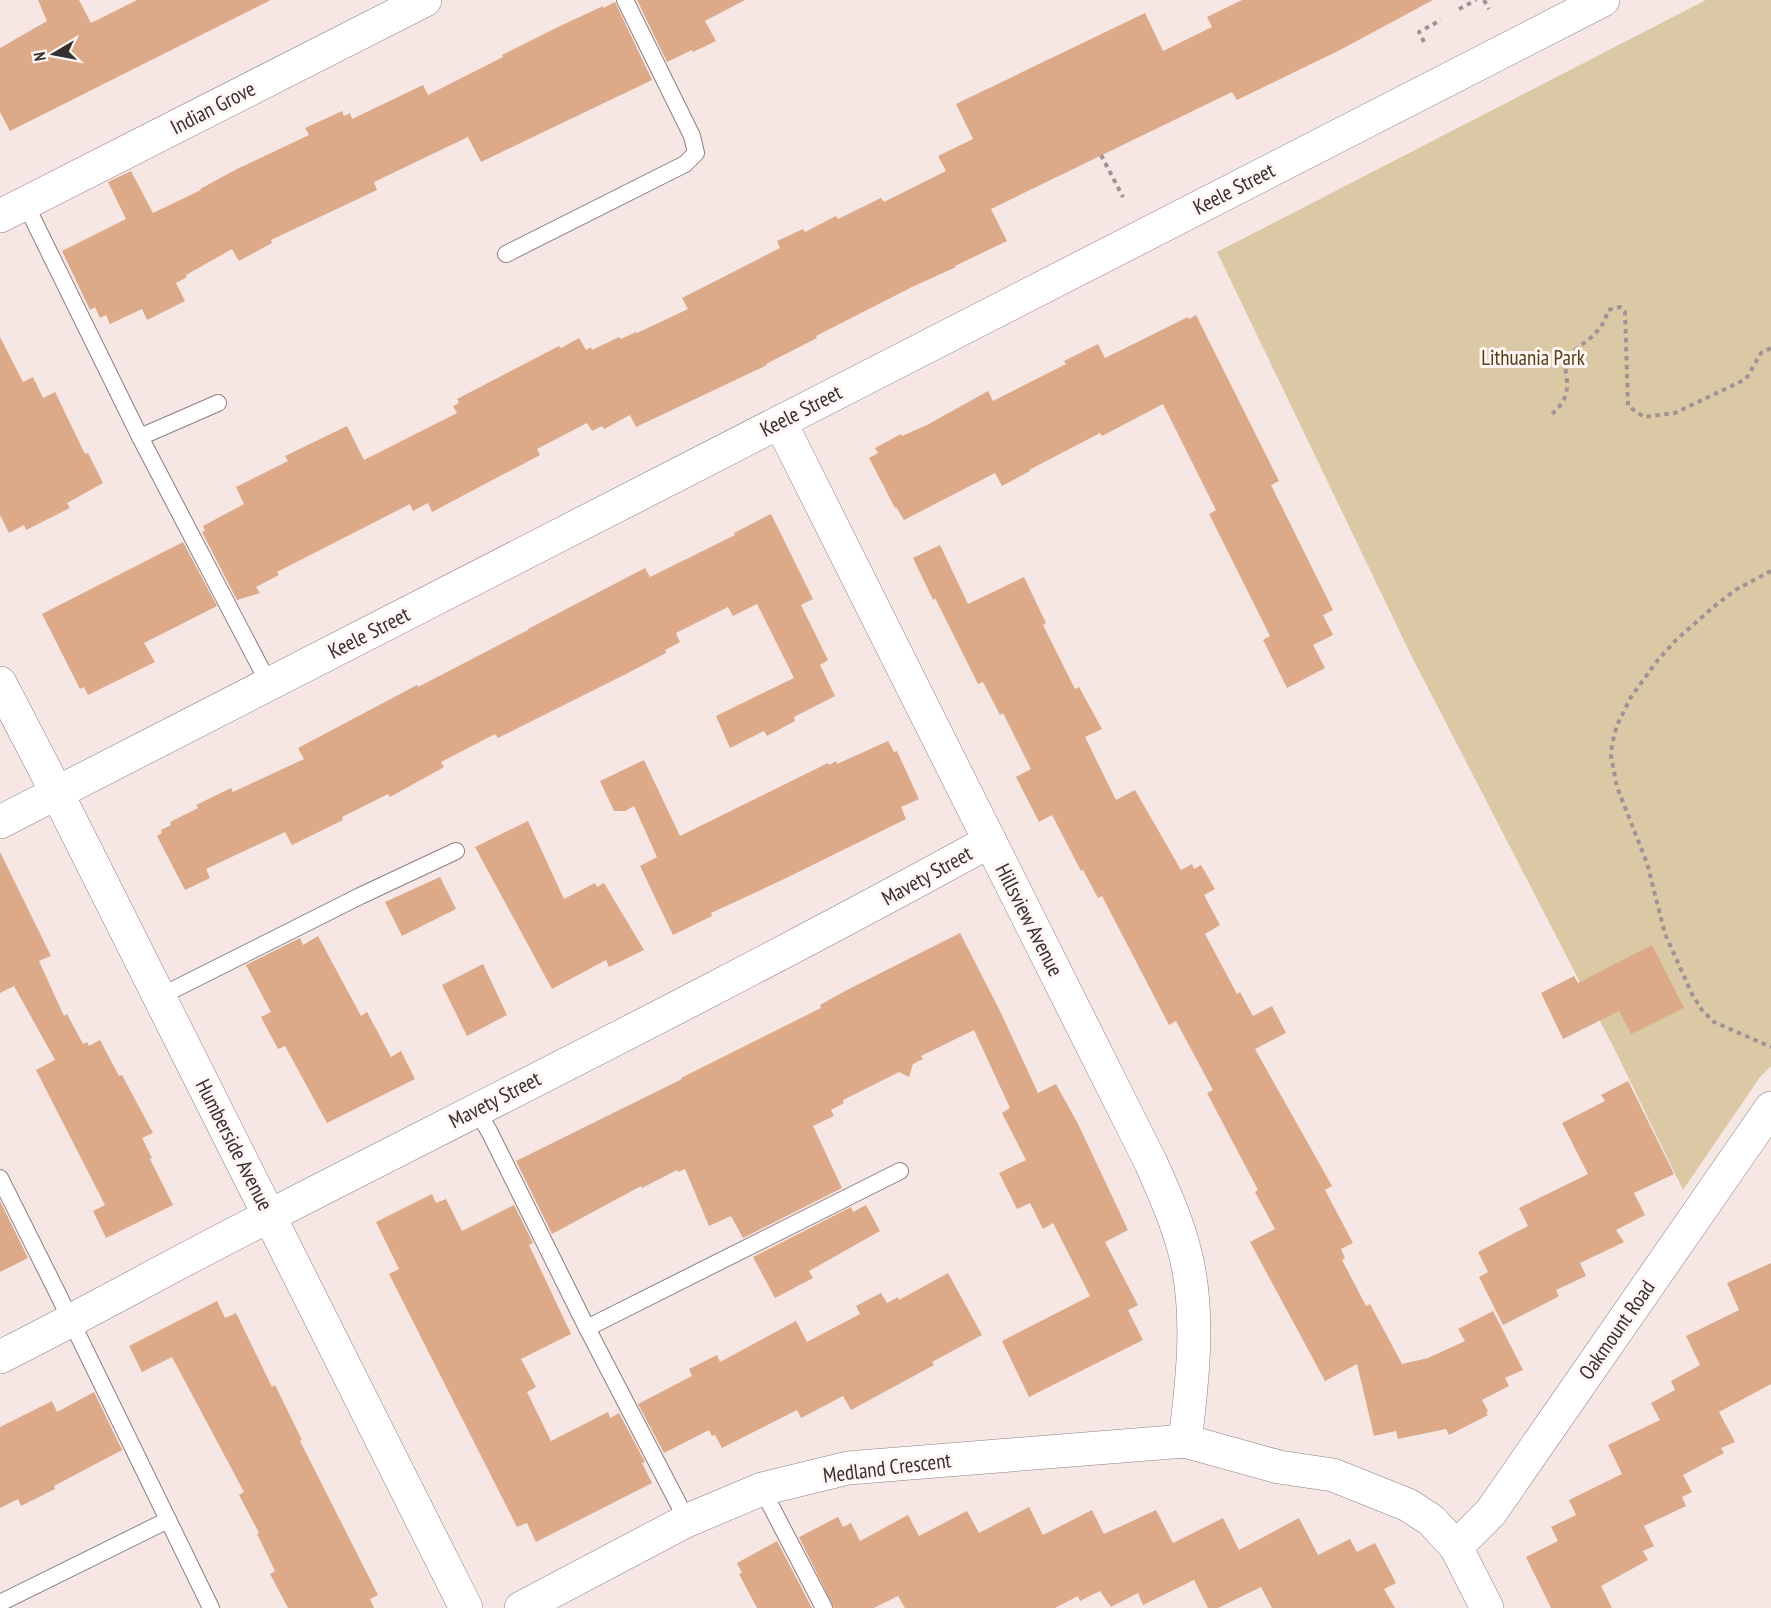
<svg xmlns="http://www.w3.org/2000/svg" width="1771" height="1608" font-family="'PT Sans Narrow',sans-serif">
<rect width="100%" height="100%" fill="#f6e7e5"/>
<!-- green -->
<polygon fill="#dbc8a4" points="1706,0 1771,0 1771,1066 1760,1077 1683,1190 1616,1052 1411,655 1217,252"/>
<!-- building -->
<g fill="#ddaa89">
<polygon points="38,0 79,0 91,23 137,0 271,0 10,131 0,112 0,48 47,21"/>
<polygon points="637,0 745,0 705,21 716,41 693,52 692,50 667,62"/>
<polygon points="1242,0 1433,0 1340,50 1237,100 1232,92 991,209 1007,241 955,266 956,267 912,287 816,336 817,338 766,364 767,365 636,427 630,415 604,429 602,426 592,431 587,423 537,449 540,455 432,512 428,503 413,511 410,504 277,572 279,575 256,587 260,593 237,600 202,532 205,531 203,526 244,504 236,487 288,461 285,456 347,426 364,460 457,413 453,406 459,403 457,399 559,346 561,348 579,338 586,350 591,347 592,350 619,337 621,339 636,332 637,333 688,309 682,298 780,248 777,241 803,229 805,232 836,216 838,219 881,198 884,202 946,171 938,156 973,139 956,104 1145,13 1163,51 1212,27 1207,17"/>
<polygon points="615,2 652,80 481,162 468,137 374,182 377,190 271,240 272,243 239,261 232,249 186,275 187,277 176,283 185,301 147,320 142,309 110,324 106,315 100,318 95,307 90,310 62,251 126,219 108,182 131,171 153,213 201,190 200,189 235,170 309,135 305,128 342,111 344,116 350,113 352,119 423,85 428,95 503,57 502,55 556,28 603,6 603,8"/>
<polygon points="1196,315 1279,481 1271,485 1333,610 1323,615 1333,635 1313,645 1325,668 1287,688 1263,640 1270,636 1209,514 1216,510 1163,404 1102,436 1100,433 1029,470 1030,471 1002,486 995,473 904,520 896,507 895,508 869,458 878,453 875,448 901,434 902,436 927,425 988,391 993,401 1066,364 1064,361 1098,344 1105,358 1188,317 1189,319"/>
<polygon points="0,337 23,382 33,377 43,398 55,392 85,454 88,453 103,483 67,503 70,508 26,530 24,525 9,533 0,515"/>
<polygon points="771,514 813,599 801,605 828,660 820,665 835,696 794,717 795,721 767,736 764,731 730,748 716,716 794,678 757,604 733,616 728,607 676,633 680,642 665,650 666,653 628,673 498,738 495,734 441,762 444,767 390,797 388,794 342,817 343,820 292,845 285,832 206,869 210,878 185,890 157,836 162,833 161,830 171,825 170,822 198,808 196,805 231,788 233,792 304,759 298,748 417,685 418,687 528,630 528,629 645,568 650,577 735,535 734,533"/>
<polygon points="183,542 217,606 144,643 155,662 88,695 84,687 80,689 42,614"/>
<polygon points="940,545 968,604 1024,577 1046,623 1043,625 1075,689 1079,687 1102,729 1085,737 1116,800 1135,790 1181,870 1192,864 1194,869 1201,865 1215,889 1204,895 1220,925 1205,934 1237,994 1240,992 1253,1016 1272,1006 1286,1033 1255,1049 1332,1186 1325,1190 1353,1243 1341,1249 1345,1258 1342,1260 1366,1306 1370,1304 1402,1364 1428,1358 1465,1341 1458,1329 1493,1311 1523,1370 1505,1378 1509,1386 1482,1400 1488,1411 1486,1413 1488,1415 1449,1435 1446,1429 1398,1439 1396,1431 1374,1436 1357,1364 1325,1381 1250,1242 1275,1229 1255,1192 1258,1190 1207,1093 1213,1090 1176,1021 1169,1025 1102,896 1098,898 1083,870 1081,871 1052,815 1039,822 1016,777 1031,769 1003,713 1000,715 983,682 978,684 935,598 933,600 913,558"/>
<polygon points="888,741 894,752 897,751 919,799 901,807 906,819 780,881 711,913 712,916 673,935 640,866 657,857 634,806 625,811 614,811 600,781 644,760 680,836 828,763 829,765 836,761 837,764"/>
<polygon points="528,821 564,899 595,883 597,887 604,883 644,950 609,967 606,960 552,989 475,847"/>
<polygon points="0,852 51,956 39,961 64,1016 67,1014 83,1044 87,1042 89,1046 100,1040 119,1076 122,1075 153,1133 142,1138 152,1158 150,1159 173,1205 106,1238 93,1211 105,1205 36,1070 55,1060 14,986 0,993"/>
<polygon points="440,877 456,909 402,936 385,902"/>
<polygon points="960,933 1000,1011 1038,1093 1056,1084 1078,1124 1128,1230 1105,1242 1138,1305 1128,1310 1143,1340 1029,1397 1002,1341 1090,1296 1053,1223 1043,1229 1030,1203 1017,1209 999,1173 1026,1160 1002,1113 1010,1108 974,1030 921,1056 923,1059 913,1064 909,1077 899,1072 843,1100 844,1103 831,1110 834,1116 813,1126 842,1188 743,1238 731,1216 709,1226 685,1169 678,1172 677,1170 642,1188 641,1186 552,1234 516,1161 682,1079 681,1078 821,1008 820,1005 847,990"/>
<polygon points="318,936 361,1016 367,1012 391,1057 401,1051 415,1079 327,1123 285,1046 278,1049 261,1017 271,1012 246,965 300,938 303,945"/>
<polygon points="1652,945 1684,1008 1631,1034 1619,1011 1563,1039 1541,993 1574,976 1578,983"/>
<polygon points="483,964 507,1015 467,1036 442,985"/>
<polygon points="1628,1081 1674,1174 1634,1193 1645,1215 1616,1230 1624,1242 1580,1263 1586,1276 1556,1290 1559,1296 1556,1298 1503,1325 1479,1277 1488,1272 1478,1252 1528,1226 1519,1208 1588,1174 1562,1123 1605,1101 1601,1095"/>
<polygon points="432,1194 436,1203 446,1199 462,1231 514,1205 533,1243 529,1245 571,1334 521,1359 536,1387 527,1392 551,1441 608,1412 610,1418 619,1413 645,1462 642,1463 652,1483 536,1542 527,1523 517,1527 389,1274 399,1269 376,1222"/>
<polygon points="0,1201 28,1258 0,1272"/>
<polygon points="866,1205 880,1231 809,1271 813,1278 775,1298 753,1257 851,1207 853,1212"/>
<polygon points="1771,1263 1771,1384 1719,1412 1735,1442 1721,1448 1724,1453 1683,1475 1692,1492 1682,1497 1686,1506 1644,1526 1654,1546 1643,1551 1648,1560 1601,1586 1612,1608 1551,1608 1526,1557 1558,1541 1551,1527 1576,1515 1569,1500 1622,1474 1608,1445 1660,1420 1651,1403 1675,1390 1671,1381 1700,1365 1686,1336 1739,1310 1727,1283"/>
<polygon points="948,1273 982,1335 932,1362 934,1365 851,1410 843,1396 801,1418 797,1410 722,1448 715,1435 712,1436 709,1430 664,1453 638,1404 692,1376 689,1369 717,1355 720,1362 796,1321 807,1342 860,1314 856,1306 881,1293 887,1303 898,1297 899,1300"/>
<polygon points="217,1301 225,1318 236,1313 272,1387 275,1385 302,1440 300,1441 378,1595 370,1599 374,1608 288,1608 270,1574 275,1571 257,1534 259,1533 239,1495 244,1492 172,1357 142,1372 129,1346"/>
<polygon points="94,1392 122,1450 54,1486 55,1489 21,1506 18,1499 0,1508 0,1427 52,1401 57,1412"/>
<polygon points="1029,1507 1043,1535 1092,1510 1104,1534 1156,1510 1173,1543 1223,1518 1239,1550 1299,1518 1318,1555 1350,1539 1357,1552 1375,1543 1396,1583 1384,1589 1395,1608 1272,1608 1261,1587 1218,1608 1208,1608 1194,1580 1143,1605 1138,1593 1111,1607 1100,1591 1080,1601 1078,1596 1055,1608 905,1608 898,1596 874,1608 834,1608 799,1537 838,1517 843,1527 851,1523 860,1541 908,1515 919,1536 967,1511 979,1533"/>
<polygon points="777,1541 812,1608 757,1608 739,1574 742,1573 737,1563"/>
</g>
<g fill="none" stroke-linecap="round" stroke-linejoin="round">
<!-- lane casing -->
<g stroke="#8d7f7e" stroke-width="18">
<g id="lane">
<polyline points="25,203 140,437 269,684"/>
<polyline points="506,254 685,164 696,153 692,136 625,0"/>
<polyline points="140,437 218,403"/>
<polyline points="159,997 360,896 456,851"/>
<polyline points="476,1110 489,1131 587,1328 678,1503 686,1521"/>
<polyline points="0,1178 58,1294 211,1608"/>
<polyline points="587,1328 900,1171"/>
<polyline points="762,1489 824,1608"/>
<polyline points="0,1603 168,1520"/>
</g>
</g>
<!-- street casing -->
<g stroke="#8d7f7e" stroke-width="34">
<g id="street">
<polyline points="0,216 425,0"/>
<path d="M 780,422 L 1151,1163 C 1163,1190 1175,1216 1183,1245 C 1201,1307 1193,1378 1185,1441"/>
<polyline points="0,683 57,793 466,1608"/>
<path d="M 0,1357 C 92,1311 181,1260 273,1214 C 513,1091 754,971 990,841"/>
<polyline points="1456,1547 1491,1512 1771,1108"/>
<polyline points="521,1608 686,1521 762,1489 848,1468 1185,1441 1279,1467 1333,1475 1408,1505 1431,1520 1456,1547 1487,1608"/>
</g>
</g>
<!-- secondary casing -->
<g stroke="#8d7f7e" stroke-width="34">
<polyline id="secondary" points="0,822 1603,0"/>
</g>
<!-- path -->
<g stroke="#9e9493" stroke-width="4" stroke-dasharray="4.5 4.5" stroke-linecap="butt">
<polyline points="1484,0 1489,9"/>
<polyline points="1459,9 1476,0"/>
<polyline points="1424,42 1419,32 1441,20"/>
<polyline points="1101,155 1123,197"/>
<path d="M 1552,414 C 1581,389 1557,369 1569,355 C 1572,351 1577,349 1580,346 C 1594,336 1604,327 1608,310 L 1620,307 L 1625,312 L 1628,406 L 1644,417 L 1675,413 L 1746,379 L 1761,353 L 1771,348"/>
<polyline points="1771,571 1737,589 1717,604 1677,639 1657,661 1631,697 1617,725 1612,744 1611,756 1617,787 1647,863 1665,934 1692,994 1702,1010 1714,1022 1771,1047"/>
</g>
<!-- lane -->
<use href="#lane" stroke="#fff" stroke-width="16"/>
<!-- street -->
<use href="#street" stroke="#fff" stroke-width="33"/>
<!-- secondary -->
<use href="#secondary" stroke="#fff" stroke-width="33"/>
</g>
<g text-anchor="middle" stroke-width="6" stroke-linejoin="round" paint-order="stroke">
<!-- street labels -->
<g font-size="21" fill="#363130" stroke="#fff6f4">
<text transform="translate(213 108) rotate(-27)" y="7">Indian Grove</text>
<text transform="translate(1234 189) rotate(-27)" y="7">Keele Street</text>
<text transform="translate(801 411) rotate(-27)" y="7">Keele Street</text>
<text transform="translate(369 633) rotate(-27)" y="7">Keele Street</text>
<text transform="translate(927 876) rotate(-29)" y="7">Mavety Street</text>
<text transform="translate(1029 920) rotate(63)" y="7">Hillsview Avenue</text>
<text transform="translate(495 1100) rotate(-27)" y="7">Mavety Street</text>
<text transform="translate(234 1145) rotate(63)" y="7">Humberside Avenue</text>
<text transform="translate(1617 1330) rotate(-55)" y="7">Oakmount Road</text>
<text transform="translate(887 1468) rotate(-7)" y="7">Medland Crescent</text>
</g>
<!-- park labels -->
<g font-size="21" fill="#534017" stroke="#fff6f4">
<text x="1533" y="365">Lithuania Park</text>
</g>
</g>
<!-- north arrow -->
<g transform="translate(54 54) rotate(260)" stroke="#fff6f4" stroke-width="4.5" paint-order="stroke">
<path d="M0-4.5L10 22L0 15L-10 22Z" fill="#363130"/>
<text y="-9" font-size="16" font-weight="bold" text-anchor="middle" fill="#363130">N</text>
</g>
</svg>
